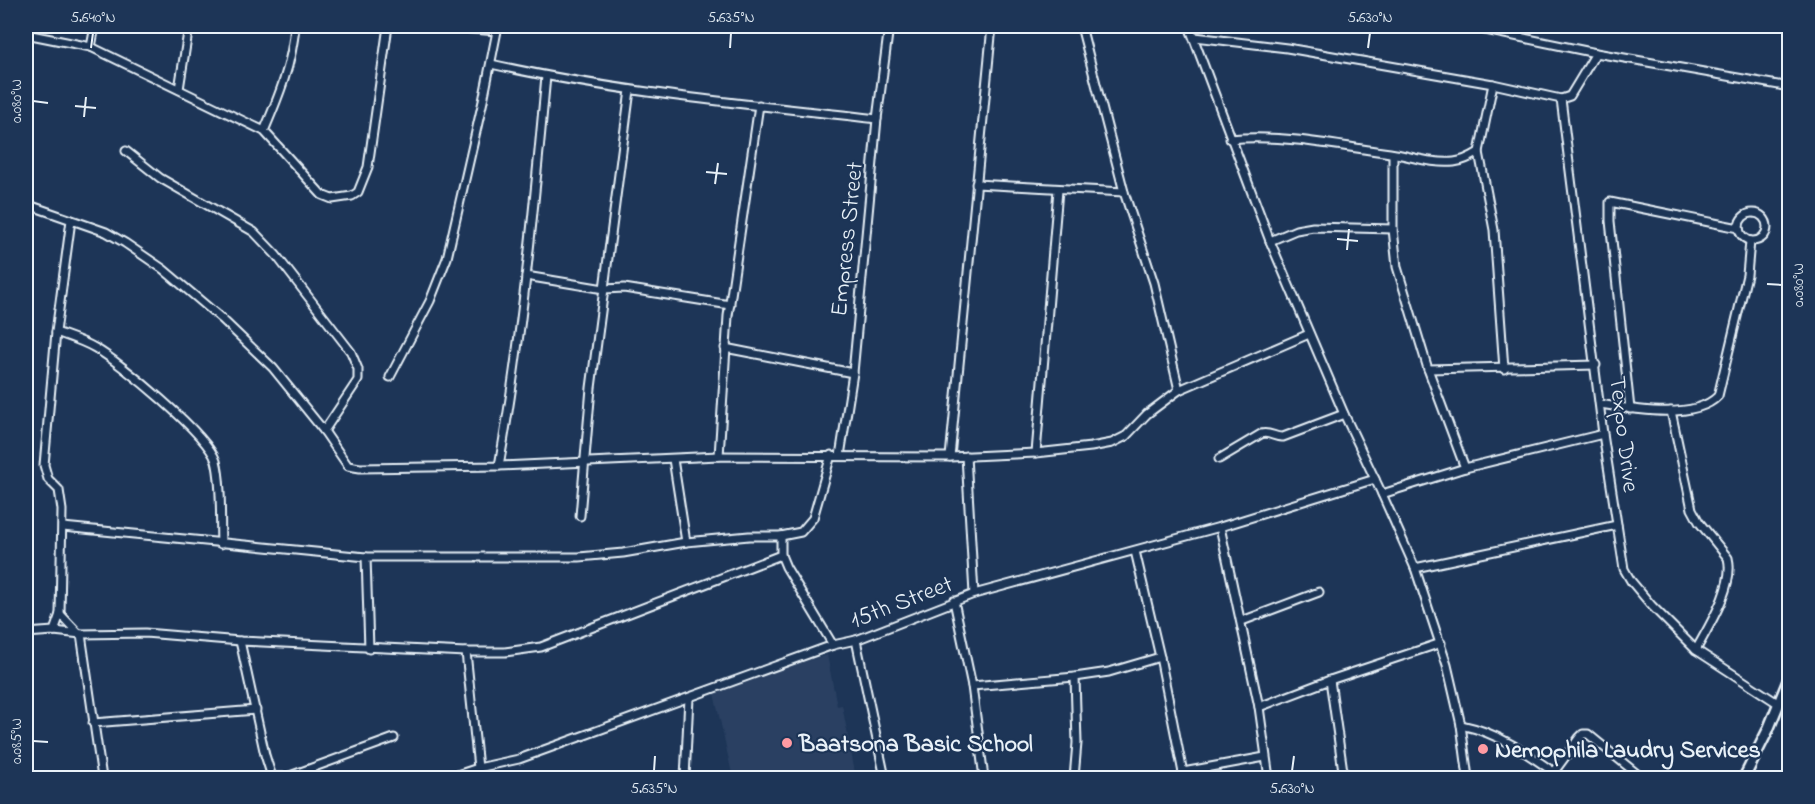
<svg xmlns="http://www.w3.org/2000/svg" width="1815" height="804" font-family="'Indie Flower',sans-serif">
<rect width="100%" height="100%" fill="#1d3557"/>
<filter id="ink" filterUnits="userSpaceOnUse"><feTurbulence type="fractalNoise" baseFrequency=".0167" numOctaves="2"/><feDisplacementMap in="SourceGraphic" scale="12" xChannelSelector="R" yChannelSelector="G"/><feConvolveMatrix kernelMatrix="1 2 1 2 8 2 1 2 1" color-interpolation-filters="sRGB"/></filter>
<g filter="url(#ink)">
<!-- built -->
<polygon fill="#2a4162" points="827,655 837,706 842,705 856,778 733,778 713,689"/>
<g fill="none" stroke-linecap="round" stroke-linejoin="round">
<!-- minor casing -->
<g stroke="#e8f1f8" stroke-width="11">
<g id="minor">
<polyline points="437,26 497,31"/>
<polyline points="1081,26 1124,192 1154,283 1179,390"/>
<polyline points="1189,26 1270,241 1344,414 1382,494 1415,568 1447,665 1461,725 1468,778"/>
<polyline points="1466,26 1596,53 1790,87"/>
<polyline points="26,34 91,47 264,131 322,195 332,199 352,196 358,192 368,167 388,26"/>
<polyline points="1195,37 1287,48 1493,84 1561,99 1570,96 1596,53"/>
<polyline points="91,47 95,26"/>
<path d="M 491,64 C 618,93 748,104 877,119"/>
<polyline points="1493,84 1479,152 1494,230 1504,369"/>
<polyline points="179,89 189,26"/>
<polyline points="1561,99 1603,434 1624,569 1631,581 1652,606 1696,650 1779,704"/>
<path d="M 264,131 C 279,96 292,64 295,26"/>
<path d="M 1230,139 C 1282,134 1339,146 1390,153 C 1411,156 1432,164 1454,162 C 1464,161 1471,157 1479,152"/>
<polyline points="126,151 160,178 254,232 276,255 351,352 358,369 358,380 324,431"/>
<polyline points="1393,154 1393,229 1397,267 1428,369 1465,468"/>
<polyline points="976,184 1124,192"/>
<polyline points="26,204 106,232 125,243 163,269 222,319 273,368 324,431 348,466 360,468 499,466 719,456 950,457 1036,453 1091,447 1112,443 1126,436 1147,414 1179,390 1309,334"/>
<circle cx="1753" cy="227" r="14"/>
<polyline points="1270,241 1296,230 1313,227 1393,229"/>
<polyline points="526,276 604,289 624,288 730,305"/>
<path d="M 56,332 C 70,337 83,341 95,348 C 120,362 208,435 216,461 C 222,483 220,520 221,544"/>
<polyline points="725,348 853,373"/>
<polyline points="1428,369 1596,365"/>
<polyline points="390,377 430,301 447,258 483,101 498,26"/>
<path d="M 1600,404 C 1631,409 1694,421 1718,396 L 1747,275 L 1750,241"/>
<polyline points="1630,409 1610,221 1610,202 1739,228"/>
<path d="M 1671,411 L 1692,509 L 1699,522 L 1728,558 C 1735,585 1709,626 1696,650"/>
<polyline points="1036,453 1058,190"/>
<polyline points="719,456 728,316 759,105"/>
<polyline points="840,456 853,373 877,119 889,26"/>
<polyline points="966,456 974,594"/>
<polyline points="950,457 992,26"/>
<polyline points="673,459 686,542"/>
<path d="M 1219,459 L 1261,434 C 1269,431 1275,438 1283,437 L 1344,414"/>
<path d="M 499,466 C 522,337 534,207 546,76"/>
<polyline points="1382,494 1465,468 1603,434"/>
<polyline points="580,516 591,388 630,90"/>
<polyline points="63,527 366,557 579,557 623,553 686,542 749,536 781,536 801,532 813,518 831,455"/>
<polyline points="1220,527 1259,707 1269,778"/>
<polyline points="781,536 781,555 786,567 833,645"/>
<polyline points="1135,551 1160,657 1184,778"/>
<polyline points="366,557 369,649"/>
<polyline points="1415,568 1617,525"/>
<polyline points="954,601 972,686 984,778"/>
<polyline points="60,614 78,633"/>
<polyline points="1242,621 1319,592"/>
<polyline points="54,631 60,614 62,510 59,490 48,479 44,465 56,332 71,220"/>
<polyline points="26,633 54,631 81,634 145,633 240,641 466,652 505,652 541,647 781,555"/>
<polyline points="81,634 102,778"/>
<polyline points="856,640 885,778"/>
<polyline points="240,641 265,755 272,777 269,778"/>
<polyline points="466,652 478,768"/>
<polyline points="1330,680 1344,778"/>
<polyline points="972,686 1075,677 1109,672 1160,657"/>
<polyline points="1259,707 1330,680 1441,643"/>
<polyline points="93,723 256,710"/>
<path d="M 1461,725 C 1500,733 1530,755 1562,778"/>
<polyline points="1183,772 1265,757"/>
<polyline points="1554,772 1579,738 1583,734 1588,734 1642,778"/>
<polyline points="272,777 287,777 394,738"/>
<polyline points="448,778 478,768 519,759 833,645 856,640 974,594 1220,527 1375,479"/>
<polyline points="685,778 689,698"/>
<polyline points="1074,778 1077,743 1075,677"/>
</g>
</g>
<!-- secondary casing -->
<g stroke="#e8f1f8" stroke-width="14">
<polyline id="secondary" points="1744,778 1768,730 1790,676"/>
</g>
<!-- minor -->
<use href="#minor" stroke="#1d3557" stroke-width="7"/>
<!-- secondary -->
<use href="#secondary" stroke="#1d3557" stroke-width="9"/>
</g>
</g>
<!-- ticks -->
<path fill="none" stroke="#e8f1f8" stroke-width="2" d="M 91,48 L 93,33M 730,48 L 731,33M 1368,48 L 1370,33M 33,101 L 48,103M 75,106 L 96,108M 84,117 L 86,97M 706,172 L 727,174M 715,184 L 718,163M 1337,239 L 1358,241M 1347,250 L 1349,229M 1767,284 L 1782,285M 33,741 L 48,742M 654,771 L 655,756M 1292,771 L 1294,756"/>
<!-- markers -->
<g fill="#ff9aa2" stroke="#1d3557" stroke-width="2">
<circle cx="787" cy="743" r="6"/>
<circle cx="1483" cy="749" r="6"/>
</g>
<g text-anchor="middle" stroke-width="4.5" stroke-linejoin="round" paint-order="stroke">
<!-- street labels -->
<g font-size="24" fill="#e8f1f8" stroke="#1d3557">
<text transform="translate(846 239) rotate(-84)" y="8">Empress Street</text>
<text transform="translate(1625 434) rotate(83)" y="8">Texpo Drive</text>
<text transform="translate(901 601) rotate(-21)" y="8">15th Street</text>
</g>
<!-- poi labels -->
<g font-size="24" font-weight="bold" fill="#e8f1f8" stroke="#1d3557" text-anchor="start">
<text x="799" y="751">Baatsona Basic School</text>
<text x="1495" y="757">Nemophila Laudry Services</text>
</g>
</g>
<!-- margin -->
<rect width="1815" height="804" fill="none" stroke="#1d3557" stroke-width="66"/>
<rect x="33" y="33" width="1749" height="738" fill="none" stroke="#e8f1f8" stroke-width="2"/>
<g font-size="15" text-anchor="middle" fill="#e8f1f8">
<text x="93" y="22">5.640°N</text>
<text x="731" y="22">5.635°N</text>
<text x="1370" y="22">5.630°N</text>
<text transform="translate(16 101) rotate(-90)" y="5">0.080°W</text>
<text transform="translate(1798 285) rotate(-90)" y="5">0.080°W</text>
<text transform="translate(16 741) rotate(-90)" y="5">0.085°W</text>
<text x="654" y="793">5.635°N</text>
<text x="1292" y="793">5.630°N</text>
</g>
</svg>
